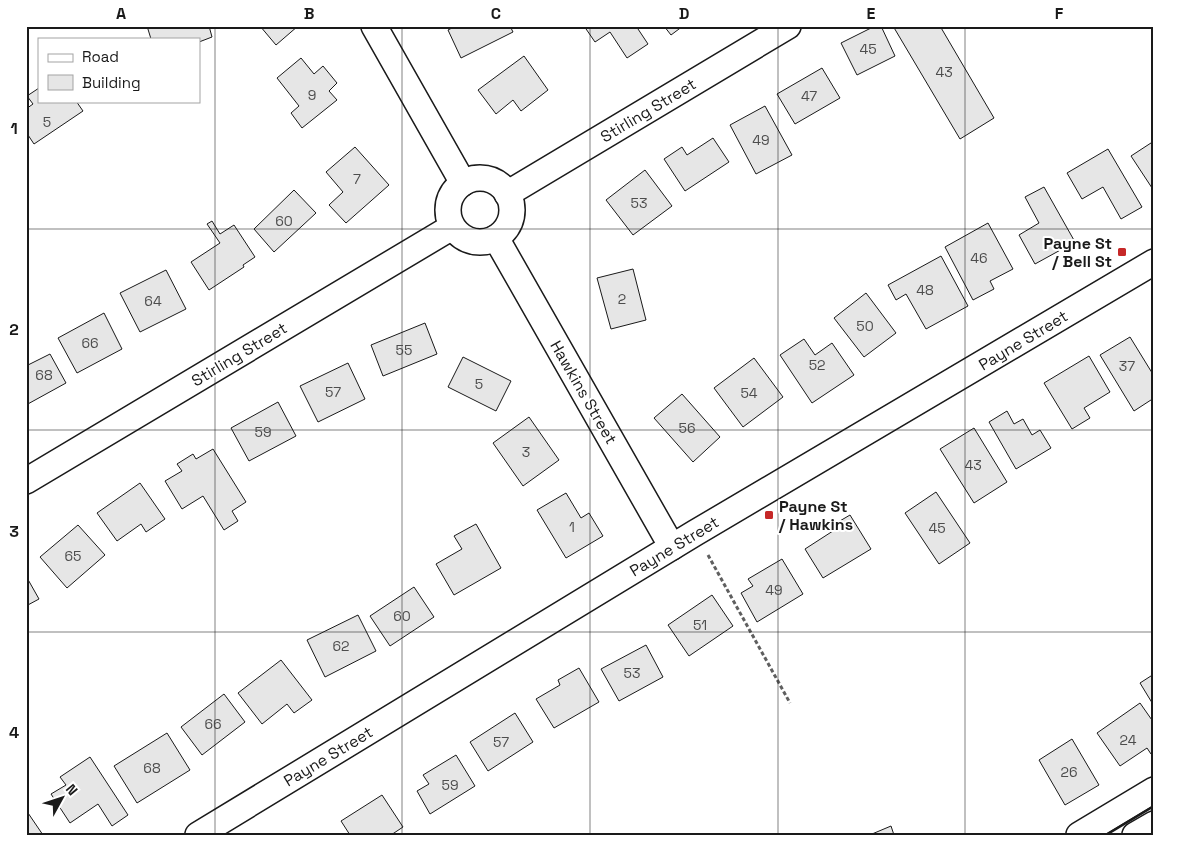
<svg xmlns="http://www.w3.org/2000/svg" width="1180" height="861" font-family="'Space Grotesk',sans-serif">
<rect width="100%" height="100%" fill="#fff"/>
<!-- building -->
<g fill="#e6e6e6" stroke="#1a1a1a">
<polygon points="147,26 209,26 212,37 199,42 199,39 151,39"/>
<polygon points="260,26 298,26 276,45"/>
<polygon points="456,26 510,26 513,32 461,58 448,30"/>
<polygon points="584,26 636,26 648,44 627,58 610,32 595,42"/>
<polygon points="664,26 683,26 671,35"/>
<polygon points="875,26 881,26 895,56 857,75 841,43"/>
<polygon points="893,26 940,26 994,118 960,139"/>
<polygon points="524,56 548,90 521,111 513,100 496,114 478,90"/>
<polygon points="301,58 314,74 323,66 337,83 329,91 337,100 302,128 291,113 299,106 277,78"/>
<polygon points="822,68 840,98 795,124 777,94"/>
<polygon points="39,88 39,101 76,101 83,111 34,144 26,132 26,109 33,104 27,96"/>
<polygon points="765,106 792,155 756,174 730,125"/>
<polygon points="713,138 729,162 685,191 664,159 682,147 687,155"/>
<polygon points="1154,141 1154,191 1131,156"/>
<polygon points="355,147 389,185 346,223 329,205 343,192 326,172"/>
<polygon points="1108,149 1142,207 1121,219 1103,187 1082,199 1067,173"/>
<polygon points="645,170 672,206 633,235 606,200"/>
<polygon points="1044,187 1075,242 1035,264 1019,235 1039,223 1025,197"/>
<polygon points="294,190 316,213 274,252 254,229"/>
<polygon points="212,221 220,234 234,225 255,257 243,265 244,267 209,290 191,262 220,243 207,224"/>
<polygon points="988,223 1013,269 990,281 994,289 973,300 945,247"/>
<polygon points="941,256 968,306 926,329 906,294 896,300 888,285"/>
<polygon points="633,269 646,320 611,329 597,278"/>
<polygon points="166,270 186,309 140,332 120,293"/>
<polygon points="866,293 896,333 864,357 834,318"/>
<polygon points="104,313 122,349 77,373 58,338"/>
<polygon points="425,323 437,354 383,376 371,345"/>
<polygon points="1130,337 1154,376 1154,398 1134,411 1100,355"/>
<polygon points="804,339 815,355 832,343 854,375 812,403 780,355"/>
<polygon points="50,354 66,383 26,405 26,366"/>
<polygon points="1089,356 1110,392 1084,408 1090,418 1072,429 1044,383"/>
<polygon points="463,357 511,381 496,411 448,387"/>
<polygon points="754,358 783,397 743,427 714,388"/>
<polygon points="348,363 365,399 318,422 300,386"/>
<polygon points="682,394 720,437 693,462 654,418"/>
<polygon points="278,402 296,436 249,461 231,428"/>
<polygon points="1007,411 1014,424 1023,419 1032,435 1040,430 1051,448 1016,469 989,422"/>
<polygon points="529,417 559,460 523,486 493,443"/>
<polygon points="974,428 1007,482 974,503 940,449"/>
<polygon points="213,449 246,502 232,511 238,521 224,530 203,496 182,509 165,481 182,471 177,464 193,454 196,459"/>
<polygon points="140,483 165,519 146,532 141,524 117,541 97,513"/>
<polygon points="936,492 970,543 939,564 905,513"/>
<polygon points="566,493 581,518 589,513 603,536 566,558 537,510"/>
<polygon points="850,515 871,549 823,578 805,549 836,529 833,525"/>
<polygon points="476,524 501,568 454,595 436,564 462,549 454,536"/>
<polygon points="78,525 105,555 67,588 40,557"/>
<polygon points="782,559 803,594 757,622 741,593 753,586 748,579"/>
<polygon points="26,576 39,599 26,606"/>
<polygon points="414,587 434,617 390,646 370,616"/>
<polygon points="712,595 733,626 689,656 668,625"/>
<polygon points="358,615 376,651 325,677 307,640"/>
<polygon points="646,645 663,677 619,701 601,669"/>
<polygon points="281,660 312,700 294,713 287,704 262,724 238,693"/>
<polygon points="579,668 599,702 554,728 536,699 560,685 558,680"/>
<polygon points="1154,674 1154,706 1140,683"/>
<polygon points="224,694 245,722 202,755 181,727"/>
<polygon points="1140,703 1154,723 1154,752 1151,754 1147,748 1120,766 1097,733"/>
<polygon points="515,713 533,742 488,771 470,742"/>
<polygon points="167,733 190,770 137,803 114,766"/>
<polygon points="1072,739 1099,785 1065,805 1039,760"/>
<polygon points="456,755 475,786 430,814 417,791 429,784 423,775"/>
<polygon points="90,757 128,815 112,826 98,804 70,823 51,794 66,785 60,777"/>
<polygon points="382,795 403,827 391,835 350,835 341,821"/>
<polygon points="26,810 43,835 26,835"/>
<polygon points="891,826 894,835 872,835 872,834"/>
</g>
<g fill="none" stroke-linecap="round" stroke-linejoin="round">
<!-- minor casing -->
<g stroke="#1a1a1a" stroke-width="28">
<g id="minor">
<polyline points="374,26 463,183"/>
<circle cx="480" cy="210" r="32"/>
<polyline points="507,194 788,26"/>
<polyline points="496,238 672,547"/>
<polyline points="26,481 452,227"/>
<polyline points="198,835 695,533 1154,262"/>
<polyline points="1079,835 1154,790"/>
<polyline points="1135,835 1154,824"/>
</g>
</g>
<!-- path -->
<polyline stroke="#5f5f5f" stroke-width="3" stroke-dasharray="4 2.5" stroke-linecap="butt" points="708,555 790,703"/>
<!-- minor -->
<use href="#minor" stroke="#fff" stroke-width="25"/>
<!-- wall -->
<polyline stroke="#1a1a1a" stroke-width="2.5" points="1106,835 1154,806"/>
</g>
<!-- grid -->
<path fill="none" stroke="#1a1a1a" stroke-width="1" stroke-opacity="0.55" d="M 215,26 L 215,835M 402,26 L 402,835M 590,26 L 590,835M 778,26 L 778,835M 965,26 L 965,835M 26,229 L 1154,229M 26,430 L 1154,430M 26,632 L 1154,632"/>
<!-- markers -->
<g fill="#c62828" stroke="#fff" stroke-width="2">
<rect x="1117" y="247" width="10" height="10" rx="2.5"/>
<rect x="764" y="510" width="10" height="10" rx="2.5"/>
</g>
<g text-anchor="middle" stroke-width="4" stroke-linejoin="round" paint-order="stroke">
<!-- number labels -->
<g font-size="14" fill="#4d4d4d">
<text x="868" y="54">45</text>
<text x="944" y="77">43</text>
<text x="312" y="100">9</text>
<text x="809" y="101">47</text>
<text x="47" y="127">5</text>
<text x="761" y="145">49</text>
<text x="357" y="184">7</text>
<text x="639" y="208">53</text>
<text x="284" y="226">60</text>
<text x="979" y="263">46</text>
<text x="925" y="295">48</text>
<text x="622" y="304">2</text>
<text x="153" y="306">64</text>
<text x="865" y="331">50</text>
<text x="90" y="348">66</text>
<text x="404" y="355">55</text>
<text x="817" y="370">52</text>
<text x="1127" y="371">37</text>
<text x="44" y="380">68</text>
<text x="479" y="389">5</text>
<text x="333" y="397">57</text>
<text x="749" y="398">54</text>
<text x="687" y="433">56</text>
<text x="263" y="437">59</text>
<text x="526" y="457">3</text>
<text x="973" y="470">43</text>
<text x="572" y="532">1</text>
<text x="937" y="533">45</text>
<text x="73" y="561">65</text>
<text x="774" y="595">49</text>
<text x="402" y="621">60</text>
<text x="700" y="630">51</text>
<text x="341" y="651">62</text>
<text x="632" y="678">53</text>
<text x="213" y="729">66</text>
<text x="1128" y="745">24</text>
<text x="501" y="747">57</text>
<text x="152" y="773">68</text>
<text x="1069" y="777">26</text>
<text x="450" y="790">59</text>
</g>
<!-- street labels -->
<g font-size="16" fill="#1a1a1a" stroke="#fff">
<text transform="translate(648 110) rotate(-31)" y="6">Stirling Street</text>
<text transform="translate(1023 340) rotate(-31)" y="6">Payne Street</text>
<text transform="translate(239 354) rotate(-31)" y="6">Stirling Street</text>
<text transform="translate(584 392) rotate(60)" y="6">Hawkins Street</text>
<text transform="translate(674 546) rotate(-31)" y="6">Payne Street</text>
<text transform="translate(328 756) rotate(-31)" y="6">Payne Street</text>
</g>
<!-- poi labels -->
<g font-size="16" font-weight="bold" fill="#1a1a1a" stroke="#fff" text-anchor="end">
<text x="1112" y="249">Payne St<tspan x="1112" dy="18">/ Bell St</tspan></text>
<text x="779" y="512" text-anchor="start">Payne St<tspan x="779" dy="18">/ Hawkins</tspan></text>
</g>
</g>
<!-- border -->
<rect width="1180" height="861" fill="none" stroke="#ffffff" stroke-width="55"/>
<!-- legend -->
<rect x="38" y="38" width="162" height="65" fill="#ffffff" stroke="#a3a3a3"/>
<rect x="48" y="54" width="25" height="8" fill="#ffffff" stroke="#a3a3a3"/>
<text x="82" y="62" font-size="15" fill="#1a1a1a">Road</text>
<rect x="48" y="75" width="25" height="15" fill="#e6e6e6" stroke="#a3a3a3"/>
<text x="82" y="88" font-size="15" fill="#1a1a1a">Building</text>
<!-- north arrow -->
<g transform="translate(62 798) rotate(50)" stroke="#ffffff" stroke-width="4" paint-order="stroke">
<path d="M0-4L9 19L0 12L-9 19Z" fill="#1a1a1a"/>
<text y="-8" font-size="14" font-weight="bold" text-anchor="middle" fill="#1a1a1a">N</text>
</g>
<rect x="28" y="28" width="1124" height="806" fill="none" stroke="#1a1a1a" stroke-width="2"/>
<g font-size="16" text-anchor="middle" font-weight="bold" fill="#1a1a1a">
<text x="121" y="19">A</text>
<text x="309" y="19">B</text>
<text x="496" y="19">C</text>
<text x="684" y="19">D</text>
<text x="871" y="19">E</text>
<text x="1059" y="19">F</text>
<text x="14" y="134">1</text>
<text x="14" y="335">2</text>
<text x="14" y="537">3</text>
<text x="14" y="738">4</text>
</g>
</svg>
